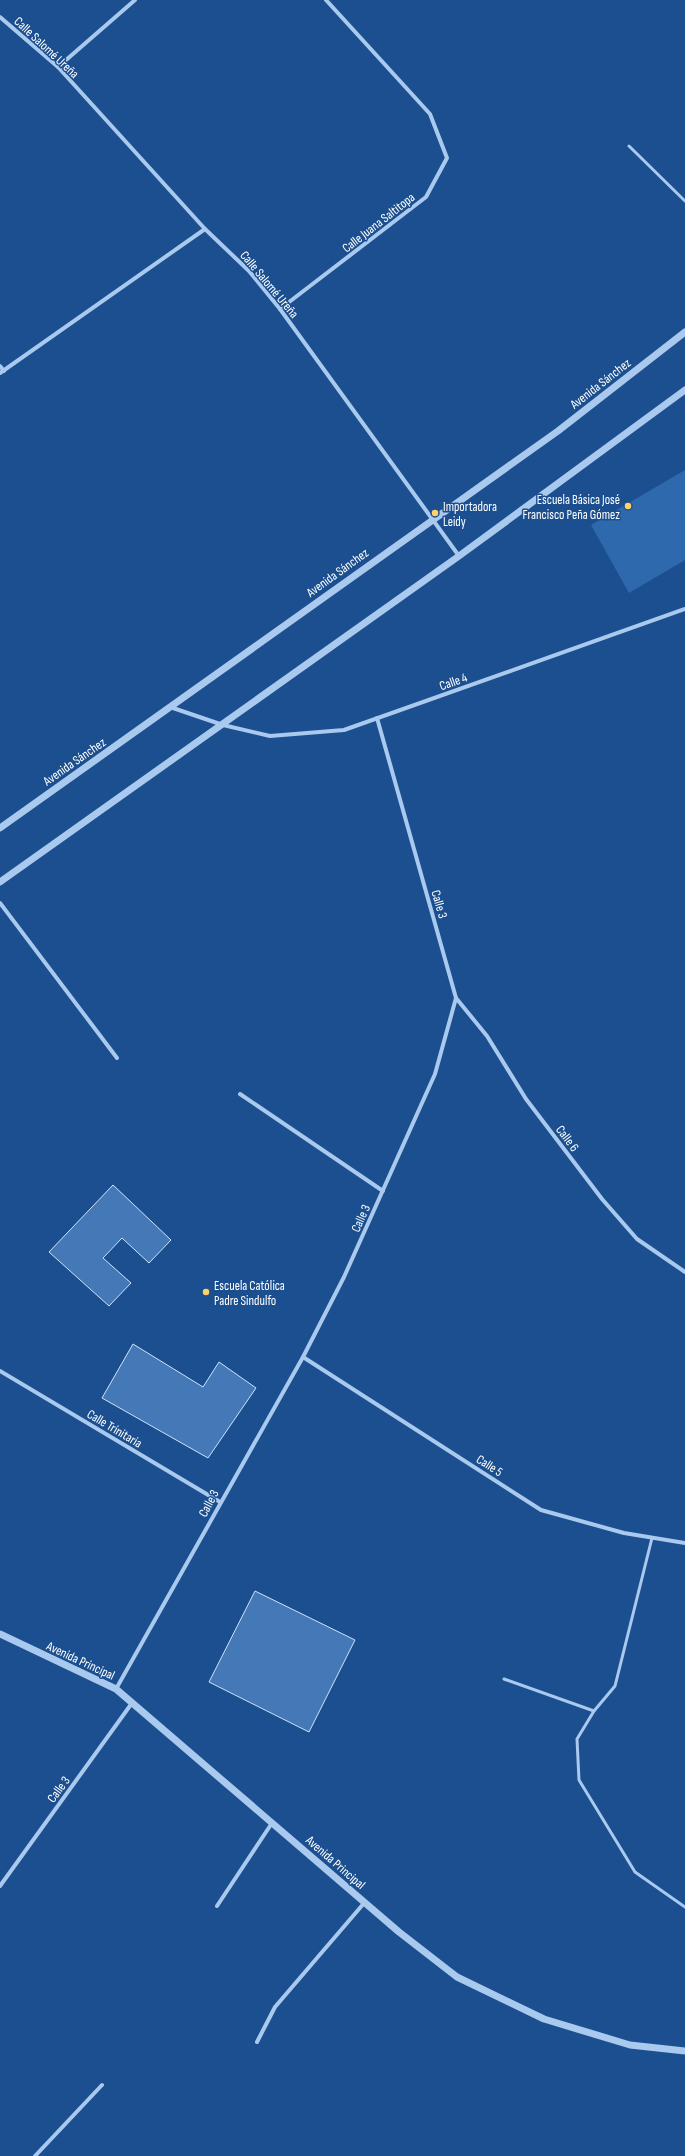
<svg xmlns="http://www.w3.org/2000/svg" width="685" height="2156" font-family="'Sofia Sans Condensed',sans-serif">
<rect width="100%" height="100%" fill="#1b4f8f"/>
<!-- green -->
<polygon fill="#2e69ad" points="685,470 685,560 629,593 591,525"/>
<!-- building -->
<g fill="#4478b7" stroke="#cfe3fa">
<polygon points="113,1185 171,1240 149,1263 122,1238 103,1258 131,1283 109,1306 49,1252"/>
<polygon points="133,1344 203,1387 219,1362 256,1388 208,1458 102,1398"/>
<polygon points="255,1591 355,1640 309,1732 209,1682"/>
</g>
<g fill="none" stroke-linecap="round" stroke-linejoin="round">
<!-- service -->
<g stroke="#a9c9ee" stroke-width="3">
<polyline points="629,146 685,201"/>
<polyline points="652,1538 615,1686 594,1711 577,1739 579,1780 635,1872 685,1907"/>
<polyline points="504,1679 594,1711"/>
</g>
<!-- minor -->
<g stroke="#a9c9ee" stroke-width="4">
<polyline points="0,17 58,67 205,229 249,271 280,309 459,556"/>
<polyline points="58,67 135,0"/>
<polyline points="280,309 426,197 447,158 430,114 326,0"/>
<polyline points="0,366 4,371"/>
<polyline points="0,373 205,229"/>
<polyline points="170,707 223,725 270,736 344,730 685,609"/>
<polyline points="0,903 117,1058"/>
<polyline points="456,998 487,1036 526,1099 602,1199 637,1239 685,1272"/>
<polyline points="240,1094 383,1191"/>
<polyline points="303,1357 541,1510 624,1533 685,1543"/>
<polyline points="0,1371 220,1502"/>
<polyline points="116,1689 303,1357 344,1277 435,1074 456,998 377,718"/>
<polyline points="0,1886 132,1703"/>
<polyline points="217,1906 272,1823"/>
<polyline points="257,2042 275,2007 365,1902"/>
<polyline points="35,2156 102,2085"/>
</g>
<!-- tertiary -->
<g stroke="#a9c9ee" stroke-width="7">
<polyline points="0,828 558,431 685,332"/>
<polyline points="0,882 459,556 685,390"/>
<polyline points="0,1634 116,1689 399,1932 457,1977 544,2019 630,2045 685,2051"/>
</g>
</g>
<!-- markers -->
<g fill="#ffd166" stroke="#1b4f8f" stroke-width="1.5">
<circle cx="628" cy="506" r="4"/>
<circle cx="435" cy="513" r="4"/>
<circle cx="206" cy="1292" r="4"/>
</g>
<g text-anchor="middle" stroke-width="3" stroke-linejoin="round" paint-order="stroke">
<!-- street labels -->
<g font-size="13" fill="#fff" stroke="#1b4f8f">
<text transform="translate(47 47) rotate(43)" y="5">Calle Salomé Ureña</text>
<text transform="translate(378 222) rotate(-38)" y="5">Calle Juana Saltitopa</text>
<text transform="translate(270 284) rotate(50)" y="5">Calle Salomé Ureña</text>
<text transform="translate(600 383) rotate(-38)" y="5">Avenida Sánchez</text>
<text transform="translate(337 572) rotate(-36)" y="5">Avenida Sánchez</text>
<text transform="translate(453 681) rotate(-20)" y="5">Calle 4</text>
<text transform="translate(74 761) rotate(-35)" y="5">Avenida Sánchez</text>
<text transform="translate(440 904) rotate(74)" y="5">Calle 3</text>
<text transform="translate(568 1138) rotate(53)" y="5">Calle 6</text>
<text transform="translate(360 1218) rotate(-66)" y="5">Calle 3</text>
<text transform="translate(115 1428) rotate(31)" y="5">Calle Trinitaria</text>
<text transform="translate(490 1465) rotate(33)" y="5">Calle 5</text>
<text transform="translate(208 1503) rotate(-62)" y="5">Calle 3</text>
<text transform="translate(81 1660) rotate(25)" y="5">Avenida Principal</text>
<text transform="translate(58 1789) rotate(-54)" y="5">Calle 3</text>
<text transform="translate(336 1862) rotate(41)" y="5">Avenida Principal</text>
</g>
<!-- poi labels -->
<g font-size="13" fill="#fff" stroke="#1b4f8f" text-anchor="start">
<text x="620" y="504" text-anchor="end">Escuela Básica José<tspan x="620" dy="15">Francisco Peña Gómez</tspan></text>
<text x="443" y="511">Importadora<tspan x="443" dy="15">Leidy</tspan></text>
<text x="214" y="1290">Escuela Católica<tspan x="214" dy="15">Padre Sindulfo</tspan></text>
</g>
</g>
</svg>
